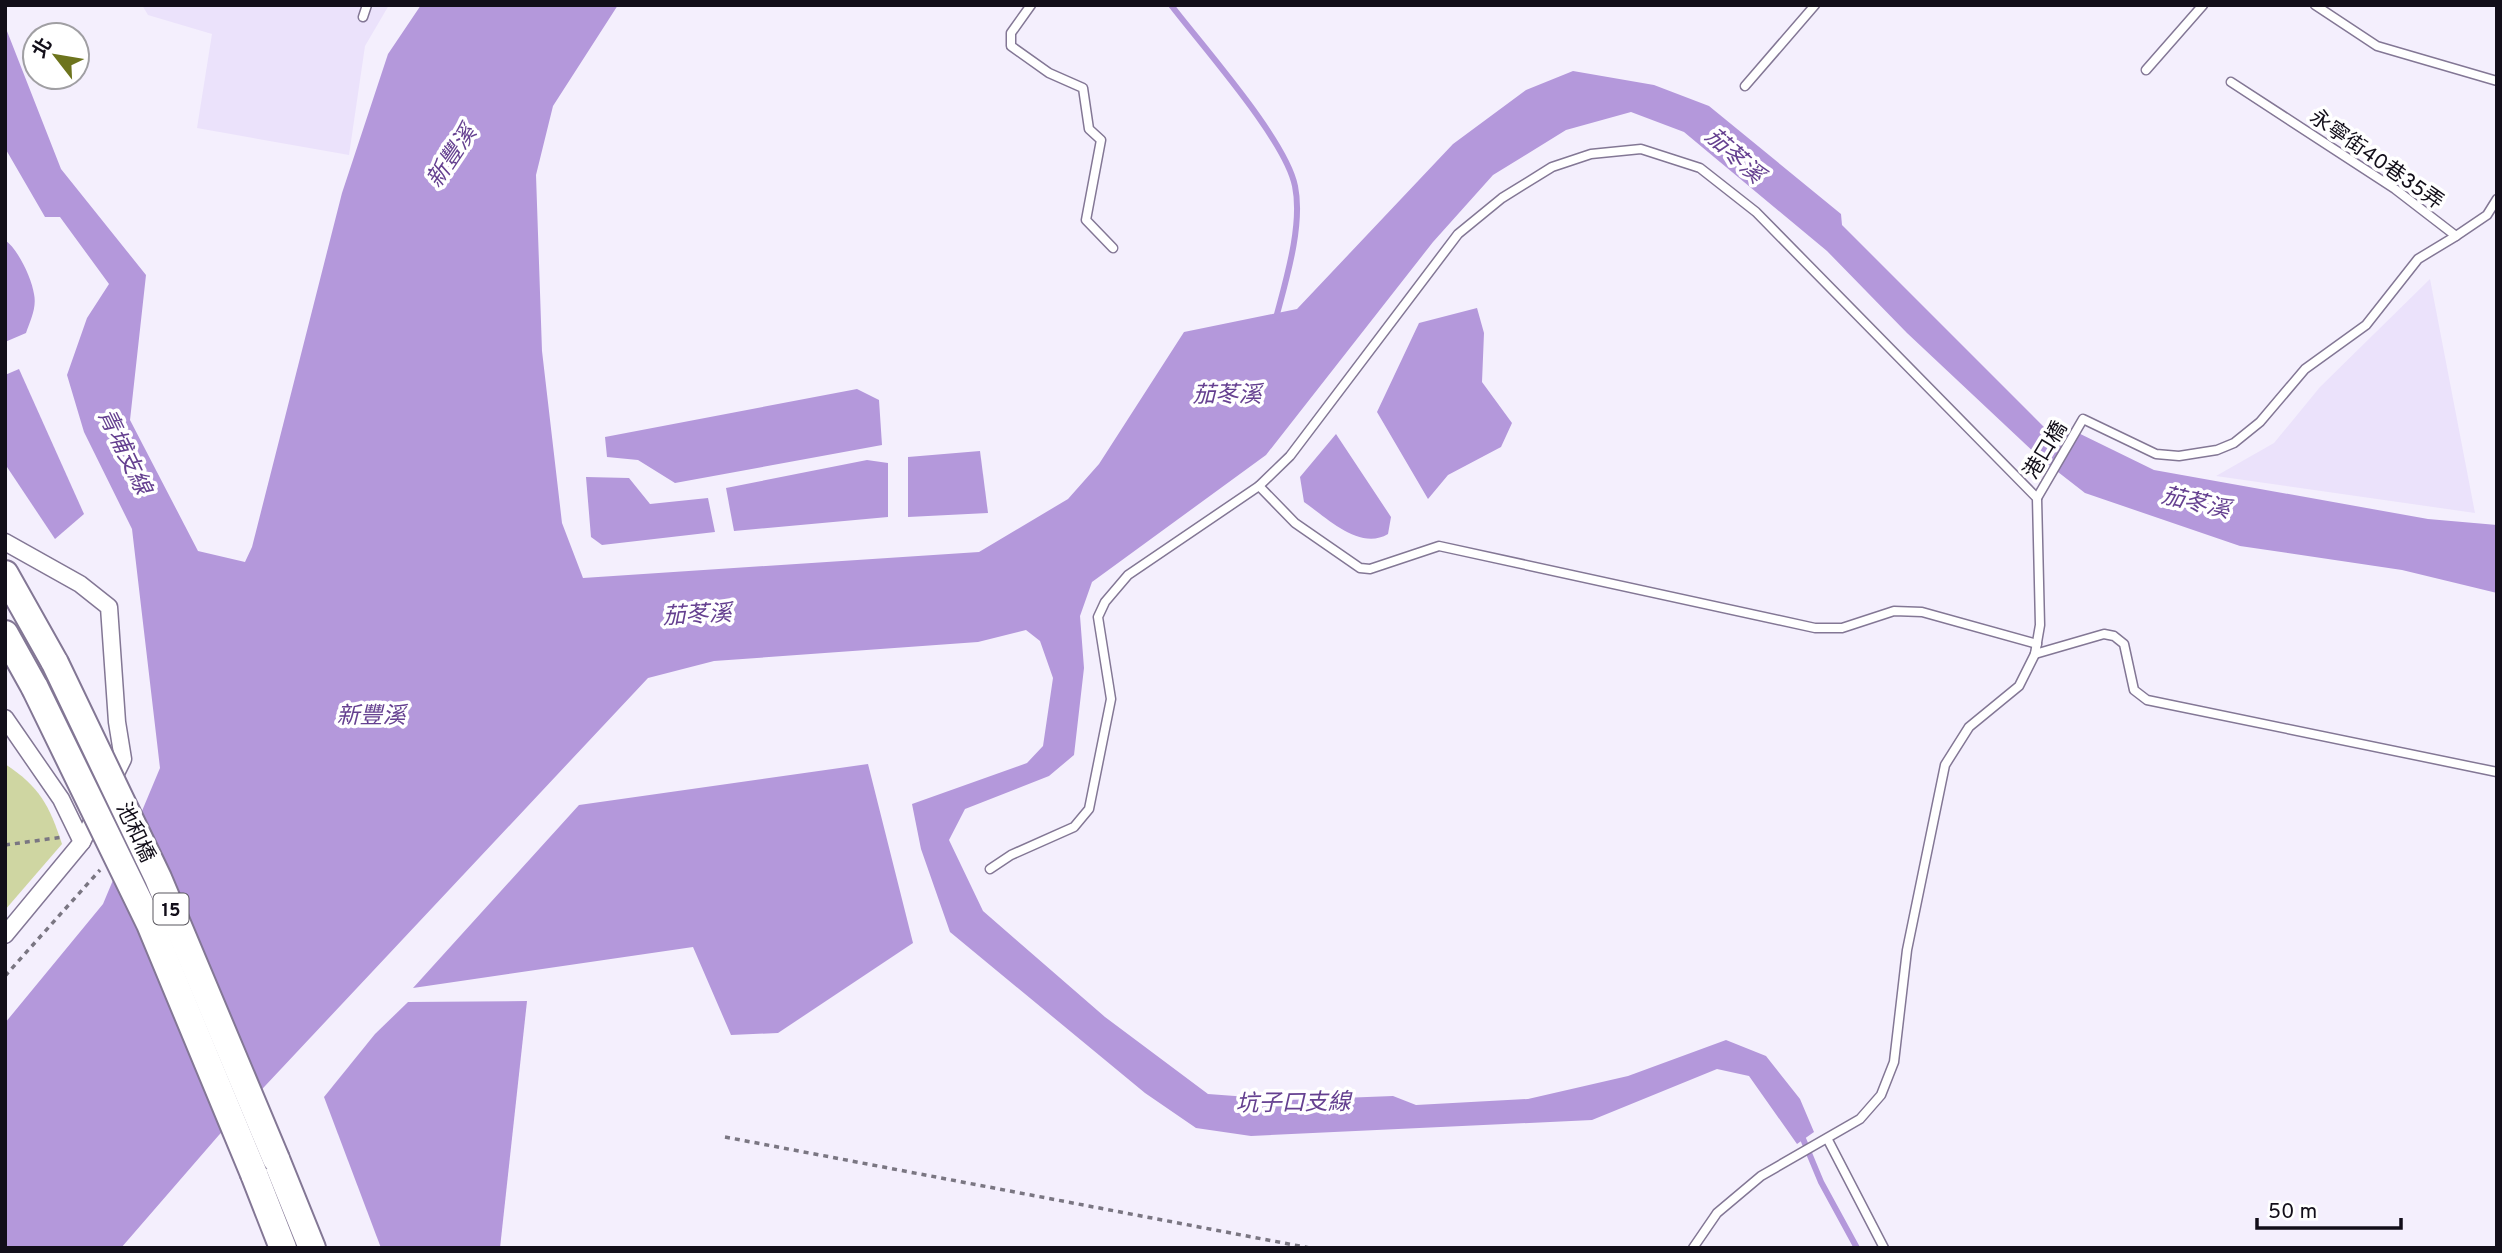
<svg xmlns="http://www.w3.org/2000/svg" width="2502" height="1253" font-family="Overpass,'Noto Sans TC',sans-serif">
<rect width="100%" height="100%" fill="#f4effd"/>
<!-- built -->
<g fill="#ebe2fb">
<polygon points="142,5 389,5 365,46 349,155 197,128 212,34 148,15"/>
<polygon points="2430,279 2475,513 2216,476 2274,443 2320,387"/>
</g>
<!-- green -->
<path fill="#cfd6a2" d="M 5,764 C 40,787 49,805 62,844 L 5,910 Z"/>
<!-- water -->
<g fill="#b498db">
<polygon points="421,5 618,5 553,106 536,175 542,351 562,523 583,578 979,552 1068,499 1099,464 1184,332 1297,309 1453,144 1526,90 1573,71 1654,85 1709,106 1841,214 1842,225 2044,427 2064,426 2154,470 2428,519 2497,525 2497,593 2402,570 2240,546 2085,493 2040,458 1907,333 1827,251 1684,132 1631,112 1566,130 1493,175 1433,242 1266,455 1092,582 1080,616 1084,668 1074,755 1049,776 965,809 949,840 983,911 1105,1017 1208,1094 1290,1100 1393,1096 1416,1105 1528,1099 1628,1076 1726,1040 1766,1056 1800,1099 1814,1132 1797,1144 1749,1076 1717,1069 1592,1120 1251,1136 1196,1128 1145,1093 950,932 921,849 912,804 1027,763 1043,746 1053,678 1040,641 1026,630 978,642 714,661 648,678 219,1135 121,1248 5,1248 5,1023 103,904 160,768 132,529 84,432 67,375 87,318 109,284 60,217 45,217 5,148 5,26 61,169 146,275 130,420 198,551 245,562 252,547 342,193 388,54"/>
<path d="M 5,240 C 18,249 32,279 34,294 C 37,308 30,321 26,333 L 5,342 Z"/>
<polygon points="1477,308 1484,333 1482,382 1512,423 1501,447 1448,475 1428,499 1377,412 1419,323"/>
<polygon points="19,369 84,514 55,539 5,464 5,375"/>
<polygon points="857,389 879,400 882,445 675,483 638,460 607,457 605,437"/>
<path d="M 1336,434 L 1391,517 L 1388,534 C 1360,551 1327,518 1304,502 L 1300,477 Z"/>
<polygon points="980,451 988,513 908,517 908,457"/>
<polygon points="867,460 888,463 888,517 734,531 726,488"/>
<polygon points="586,477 629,478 650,504 708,498 715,532 602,545 591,537"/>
<polygon points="868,764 913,943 778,1033 731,1035 693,947 413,988 579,805"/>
<polygon points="527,1001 500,1248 381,1248 324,1097 375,1034 408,1002"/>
</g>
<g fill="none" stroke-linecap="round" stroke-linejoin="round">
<!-- stream -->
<g stroke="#b498db" stroke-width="6">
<path d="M 1171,5 C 1203,47 1286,140 1295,186 C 1303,225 1286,280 1276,318"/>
<polyline points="1801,1134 1821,1182 1857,1248"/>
</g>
<!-- service casing -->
<g stroke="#837795" stroke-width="11">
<g id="service">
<polyline points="1031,5 1011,33 1011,46 1049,73 1083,88 1089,129 1101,140 1086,220 1113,248"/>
<polyline points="2315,5 2377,46 2497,81"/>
<polyline points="363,17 367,5"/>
<polyline points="2146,70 2203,5"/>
<polyline points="2231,82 2395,189 2456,236 2487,215 2497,199"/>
<polyline points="1745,86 1815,5"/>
<polyline points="1259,486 1295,523 1360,568 1370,569 1439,546 1815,628 1842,628 1894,611 1922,612 2037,644"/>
<polyline points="2037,498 2083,419 2156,454 2179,456 2217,450 2234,443 2260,422 2305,369 2366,325 2418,259 2456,236"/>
<polyline points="2035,654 2104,634 2114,636 2124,644 2134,690 2147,700 2497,772"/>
<polyline points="990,869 1011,855 1074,827 1089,809 1111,699 1098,617 1105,602 1128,575 1259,486 1290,456 1458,234 1502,198 1552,167 1591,154 1641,149 1700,168 1756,212 2037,498 2040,625 2035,654 2019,686 1969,727 1945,765 1907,950 1894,1062 1881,1095 1860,1119 1761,1176 1717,1213 1693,1248"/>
<polyline points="1828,1140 1884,1248"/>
</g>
</g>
<!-- minor casing -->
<g stroke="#837795" stroke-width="19">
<g id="minor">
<polyline points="5,542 80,584 109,607 117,722 123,759 82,842 5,935"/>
<polyline points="5,718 61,799 82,842"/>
</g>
</g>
<!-- primary casing -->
<g stroke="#837795" stroke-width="30">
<g id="primary">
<polyline points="5,574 55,663"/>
<polyline points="5,634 35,688"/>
<polyline points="276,1159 312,1248"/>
<polyline points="254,1174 283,1248"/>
</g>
</g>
<!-- path -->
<g stroke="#7a7682" stroke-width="3.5" stroke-dasharray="5 5" stroke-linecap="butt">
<polyline points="5,845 63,837"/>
<polyline points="5,976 100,870"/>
<polyline points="725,1137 1310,1248"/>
</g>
<!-- service -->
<use href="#service" stroke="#fff" stroke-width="8"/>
<!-- minor -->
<use href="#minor" stroke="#fff" stroke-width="16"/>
<!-- primary -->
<use href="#primary" stroke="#fff" stroke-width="26"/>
<!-- primary-bridge casing -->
<g stroke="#837795" stroke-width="30" stroke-linecap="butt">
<g id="primary-bridge">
<polyline points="55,663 158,878 276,1159"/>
<polyline points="35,688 150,924 254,1174"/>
</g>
</g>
<!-- primary-bridge -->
<use href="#primary-bridge" stroke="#fff" stroke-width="26"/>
</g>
<g text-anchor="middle" stroke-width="7" stroke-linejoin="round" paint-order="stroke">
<!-- shield labels -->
<rect fill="#fff" stroke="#59565e" stroke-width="2" x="153.5" y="893.5" width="35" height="31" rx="5"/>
<g font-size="19" font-weight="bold" fill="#120e19">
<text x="171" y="916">15</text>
</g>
<!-- street labels -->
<g font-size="21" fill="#120e19" stroke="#fff">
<text transform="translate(2377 159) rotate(35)" y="7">永寧街40巷35弄</text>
<text transform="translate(2045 450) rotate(-59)" y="7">港口橋</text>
<text transform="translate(136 832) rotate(65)" y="7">池和橋</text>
</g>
<!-- water labels -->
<g font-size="23" font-style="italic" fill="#654090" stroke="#fff">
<text transform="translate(1735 155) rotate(42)" y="8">茄苳溪</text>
<text transform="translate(451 156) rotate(-56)" y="8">新豐溪</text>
<text x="1227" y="402">茄苳溪</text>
<text transform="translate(125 451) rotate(64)" y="8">青埔支線</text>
<text transform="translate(2196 502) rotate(13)" y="8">茄苳溪</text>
<text transform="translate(697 614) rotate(-3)" y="8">茄苳溪</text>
<text x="371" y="723">新豐溪</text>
<text transform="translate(1293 1102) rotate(-1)" y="8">坑子口支線</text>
</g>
</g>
<!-- border -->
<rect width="2502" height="1253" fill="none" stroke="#120e19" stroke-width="14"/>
<!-- north arrow -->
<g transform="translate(56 56) rotate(301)"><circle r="33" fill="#ffffff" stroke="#a09fa3" stroke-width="2"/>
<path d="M0-5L12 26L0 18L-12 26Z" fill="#6d741d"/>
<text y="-10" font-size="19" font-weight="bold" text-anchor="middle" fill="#120e19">北</text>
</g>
<!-- scale -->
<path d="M2257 1218v10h144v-10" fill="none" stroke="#120e19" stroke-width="3.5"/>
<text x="2268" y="1218" font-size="21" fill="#120e19" stroke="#ffffff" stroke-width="5" paint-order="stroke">50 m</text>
</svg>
